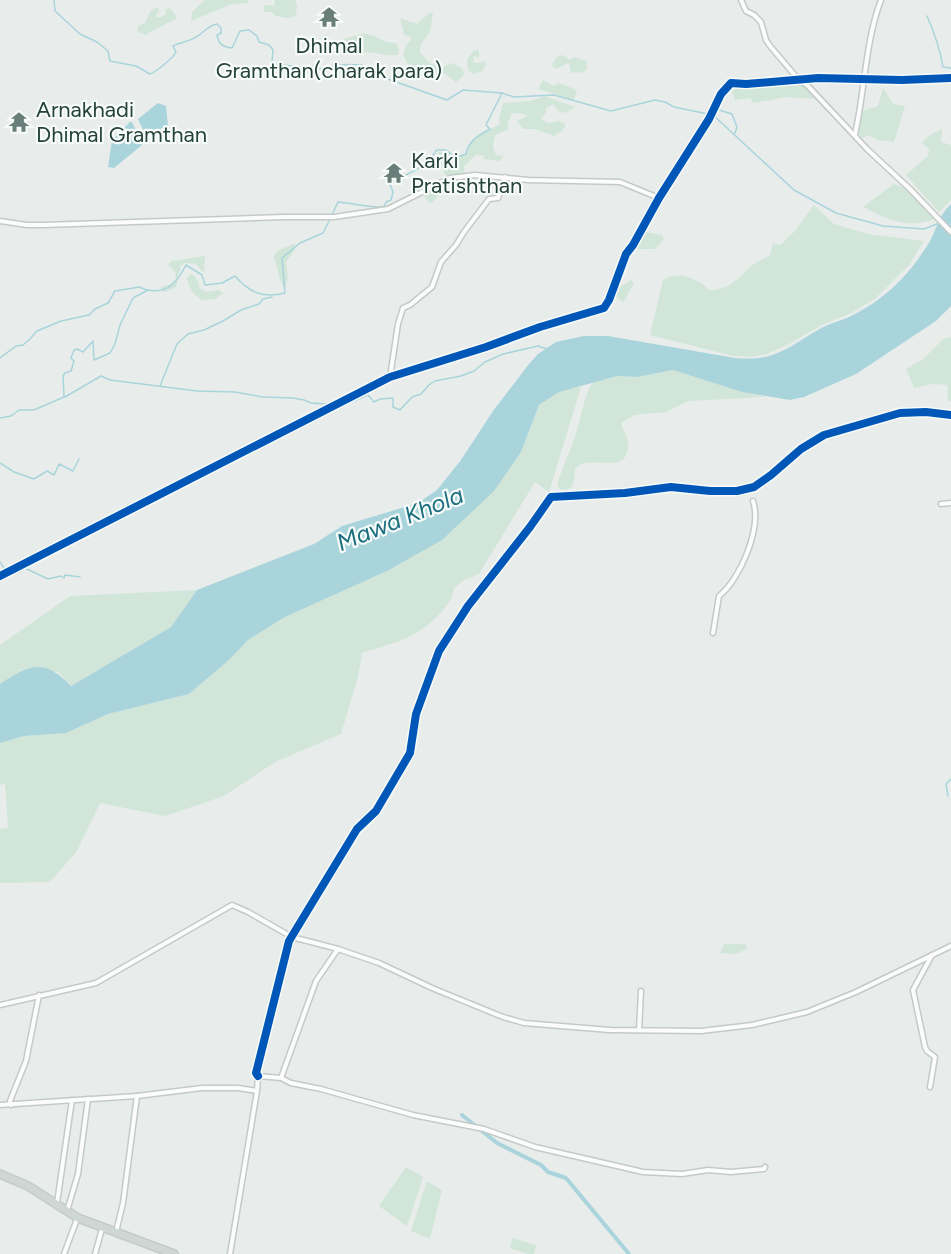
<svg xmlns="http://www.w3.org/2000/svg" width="951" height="1254" font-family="Figtree,sans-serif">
<rect width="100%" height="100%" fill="#e8edeb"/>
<!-- green -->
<g fill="#d1e6d8">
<polygon points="205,0 248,0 249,3 232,4 191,21 192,12"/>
<path d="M 275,0 L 295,0 L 297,6 L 296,15 C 288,20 284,17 275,16 L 272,12 L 264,12 L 264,5 L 274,6 Z"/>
<polygon points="158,7 159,12 156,15 157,17 161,17 166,14 165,11 168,8 172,10 177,18 145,35 137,31 138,26 145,23 151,10"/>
<polygon points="429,13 433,13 430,32 421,44 420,52 429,63 443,67 452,63 463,69 464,75 456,82 444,73 437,73 432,77 423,72 422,74 407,63 403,55 406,46 411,40 409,36 404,35 400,18 417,24"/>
<path d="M 364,33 C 375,35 386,44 396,43 L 399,49 L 398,55 C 385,57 375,51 362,53 L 344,39 Z"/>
<polygon points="479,50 479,58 474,56 473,62 478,63 485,61 486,65 482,71 473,74 468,69 467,59 473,51"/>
<polygon points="562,55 570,60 574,57 587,61 587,68 583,73 578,72 571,73 569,63 556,69 552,65 557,57"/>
<polygon points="543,80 553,86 559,83 577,90 574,100 538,89"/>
<polygon points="800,82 813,94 814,99 787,97 753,103 750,98 735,100 732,91 739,87"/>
<polygon points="883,88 893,104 905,106 894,142 877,140 869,135 862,138 858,133 862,111 878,106"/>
<path d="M 545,96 L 575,107 L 565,113 L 558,111 L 553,104 L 546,108 L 546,112 L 541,119 L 548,123 L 559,121 L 566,124 L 562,131 L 554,136 L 535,129 L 523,129 L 517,121 L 528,116 L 525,114 L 512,113 L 508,123 L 508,129 L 495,135 L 493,147 L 496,155 L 504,156 L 499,161 L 484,159 L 483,155 L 476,155 L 464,166 L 465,175 L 453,177 L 444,174 L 442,166 L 434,158 L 439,152 L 445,150 L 451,152 L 454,158 L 465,154 C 470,137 486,132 500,124 L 499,118 L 503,103 L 531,101 Z"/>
<polygon points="942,129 941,142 951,145 951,200 939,212 906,175 928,156 929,149 922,143 928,136"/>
<polygon points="437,184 438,197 430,204 421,192"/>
<path d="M 894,184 L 906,189 L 935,219 C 907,229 888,220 863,207 Z"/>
<path d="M 814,205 L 834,224 L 868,234 L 924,241 L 909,265 L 876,298 L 851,313 L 822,325 L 789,344 L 767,354 L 752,357 L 733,356 L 650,335 L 663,280 C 678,270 698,278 709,290 C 729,290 736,280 749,268 C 755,262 763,259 770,255 L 773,243 L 780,245 L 795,231 Z"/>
<polygon points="641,231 662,235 664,239 655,249 634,249 633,246"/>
<path d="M 295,243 L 295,250 L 286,262 L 288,277 L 285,288 C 276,277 280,268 273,257 L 279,250 Z"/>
<polygon points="205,256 204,273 196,264 185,263 181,265 176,287 165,292 162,291 161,287 171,284 176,279 175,272 168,264 172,261"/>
<path d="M 191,274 L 195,276 L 200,288 L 206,292 L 218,290 L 223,293 L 215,299 L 202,300 C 193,295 189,288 187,278 Z"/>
<polygon points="631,280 634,283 623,303 612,292"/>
<polygon points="951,337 951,401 948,401 947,385 932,384 914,388 906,369 922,360 943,339"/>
<path d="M 673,370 L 742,392 L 766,397 L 689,401 L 666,412 L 634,415 L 621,423 C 622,430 629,437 628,445 C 628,478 588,452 575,469 C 574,479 575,493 560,489 L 557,485 C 563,465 573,446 578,427 C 583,409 583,399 593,382 L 617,376 L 637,377 Z"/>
<path d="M 581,387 L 549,492 L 535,482 L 479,574 L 464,580 L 454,588 C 453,607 423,631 407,638 C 393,644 376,648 362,653 L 358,677 L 341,734 L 275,762 L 224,796 L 165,816 L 100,803 L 77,851 L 50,882 L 0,883 L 0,829 L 8,828 L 5,784 L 0,785 L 0,743 L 24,736 L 66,733 L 108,714 L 189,694 L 230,659 L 248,640 L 285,617 L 387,571 L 521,452 L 539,405 L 559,392 L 570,388 Z"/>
<polygon points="197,590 171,627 71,686 58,672 23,670 0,684 0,645 70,596"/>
<polygon points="724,944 746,944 747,949 736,954 720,953"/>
<polygon points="406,1167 423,1177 407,1226 379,1206"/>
<polygon points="427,1181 442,1190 430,1239 411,1231"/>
<polygon points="513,1238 536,1245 534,1254 527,1254 510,1248"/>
</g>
<!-- water -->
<g fill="#a9d4db">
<polygon points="158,103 166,106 168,125 146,136 138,119"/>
<polygon points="130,122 132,122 142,145 114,168 108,167 112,140"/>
<path d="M 951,204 L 951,306 L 936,321 L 856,374 L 804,397 L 790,400 L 742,392 L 673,370 L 637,377 L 617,376 L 559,392 L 539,405 L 521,452 L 494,491 L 442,540 L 387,571 L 285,617 L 248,640 L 230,659 L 189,694 L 108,714 L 66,733 L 24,736 L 0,743 L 0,684 C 30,664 44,658 71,686 L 171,627 L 197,590 L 314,544 L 342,526 L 418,503 L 437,490 L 461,460 L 493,411 L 529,364 L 538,354 L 556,342 L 584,336 L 608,336 L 735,358 C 777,362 789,346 823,327 C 834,322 847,319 857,313 C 878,302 898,285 913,266 C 919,258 926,248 931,239 C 937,227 940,214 951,204 Z"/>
</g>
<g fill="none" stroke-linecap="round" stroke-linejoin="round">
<!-- stream -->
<g stroke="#a9d4db" stroke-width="1.5">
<path d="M 54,0 L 55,11 L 80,34 L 97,42 L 108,51 L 110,61 L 136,66 L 150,74 C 156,72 173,58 176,52 L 173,46 C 180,42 189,42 196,37 C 204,33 208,25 217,24 L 221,28 L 221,33 L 217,35 C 219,45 223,47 232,48 L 240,31 L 249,30 L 257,36 L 259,42 L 269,45 L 273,50 L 272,62 L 276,64 L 308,68 L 314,66 L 320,69 C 333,65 348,64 362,65 L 368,72 L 447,100 L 463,90 L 502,93 L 514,97 L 554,95 L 611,111 L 655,100 L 665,102 L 674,107 L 713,115 L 794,190 L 836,213 L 883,226 L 924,229 L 937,224"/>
<path d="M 927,16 C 934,32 940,49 943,67 L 951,68"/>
<polyline points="716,109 732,114 737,127 735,133"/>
<path d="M 332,215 L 338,202 C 350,203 374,208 384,207 L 386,202 L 391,200 L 393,192 L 390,184 C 412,170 419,173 437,150 C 447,149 449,151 454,158 L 466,154 C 469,140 478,136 490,129 L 486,125 L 502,93"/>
<polyline points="0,358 16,346 23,345 30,339 37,331 61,321 89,315 95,309 108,303 115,291 139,287 147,290"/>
<polyline points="160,386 177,344 188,334 204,330 223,321 241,310 259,304 263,299 272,297"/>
<polyline points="65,397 101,376 110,380 197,391 235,392 263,397 293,398 304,400 311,403 326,404"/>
<polyline points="340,407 368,395 374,402 380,399 393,398 393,407 400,410 412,397 421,394 429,385 435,381 461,376 474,371 485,362 503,354 538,346 547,349"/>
<path d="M 0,418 L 11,416 L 19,410 L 34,410 L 64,397 L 63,376 L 65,373 L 71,371 L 74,361 L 71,358 L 74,350 L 77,349 L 83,352 L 93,341 L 94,360 L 110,353 L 115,344 L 120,325 L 133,298 L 148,290 C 168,294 178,281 186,265 L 202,275 L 205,285 L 222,283 L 235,276 C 249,292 263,299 285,293 L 282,258 L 300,243 L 323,233 L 330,219"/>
<polyline points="0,463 14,472 34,479 47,471 54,475 59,464 73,471 79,459"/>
<polyline points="143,505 339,407"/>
<polyline points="47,550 78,531 321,409 330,402"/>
<polyline points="0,562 6,571"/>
<polyline points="27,569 48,579 61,576 64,578 65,575 80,577"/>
<polyline points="8,576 19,572 83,536"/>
<polyline points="948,796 946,784 951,779"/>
</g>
<!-- canal -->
<polyline stroke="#a9d4db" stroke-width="4" points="462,1115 497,1143 541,1165 548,1172 566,1178 629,1254"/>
<!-- minor casing -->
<g stroke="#c5cac8" stroke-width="7">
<g id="minor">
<polyline points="741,0 746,11 754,15 761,22 766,40 770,46 798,79 807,85 868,150 910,189 951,232"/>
<path d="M 855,134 C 865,91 865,42 881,0"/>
<polyline points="0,221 27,225 43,225 283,217 334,217 388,209 450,178 475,175 528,180 620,182 659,198"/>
<polyline points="390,377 398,324 403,308 410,305 432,287 441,262 456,245 464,232 489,199 498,198 505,177"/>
<polyline points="941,504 951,503"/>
<polyline points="0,576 390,377 486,347 540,327 604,308 609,300 626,254 633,245 659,198 709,119 721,94 731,83 746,84 818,78 902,80 951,78"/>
<path d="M 713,633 L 719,596 C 740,580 762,528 753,501"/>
<polyline points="0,1005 96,983 232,905 248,912 292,937 338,949 379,963 432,988 503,1017 524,1023 610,1030 701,1031 752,1025 807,1012 856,992 951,946"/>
<polyline points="639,1030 641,991"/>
<polyline points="258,1076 256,1073 289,941 357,829 376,811 410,753 416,714 439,651 468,606 530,527 551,497 625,493 671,487 710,491 737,491 754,487 771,475 801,449 824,435 900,413 926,412 951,415"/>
<polyline points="281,1078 291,1083 321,1089 413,1115 484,1129 535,1147 643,1172 682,1174 708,1170 731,1172 764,1169 765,1167"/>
<polyline points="930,1087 935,1057 927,1051 925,1047 913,990 932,955"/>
<polyline points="0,1105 137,1096 202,1088 238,1088 257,1091 258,1076 281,1078 316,981 338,949"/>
<polyline points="11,1105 10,1101 26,1061 39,995"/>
<polyline points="57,1203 72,1100"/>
<polyline points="67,1211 78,1174 88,1099"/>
<polyline points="116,1232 123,1203 137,1096"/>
<polyline points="64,1254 77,1219"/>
<polyline points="95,1254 102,1229"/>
<polyline points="230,1254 257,1091"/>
</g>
</g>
<!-- primary casing -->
<g stroke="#c3ccc9" stroke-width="10">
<polyline id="primary" points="0,1174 28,1186 78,1218 174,1254"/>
</g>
<!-- minor -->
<use href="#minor" stroke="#fcfcfc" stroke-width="4"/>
<!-- primary -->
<use href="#primary" stroke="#cfd7d5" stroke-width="7"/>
<!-- cycleway casing -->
<g stroke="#f7fbf9" stroke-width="11">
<g id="cycleway">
<polyline points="0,576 390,377 486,347 540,327 604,308 609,300 626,254 633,245 659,198 709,119 721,94 731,83 746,84 818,78 902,80 951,78"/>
<polyline points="258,1076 256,1073 289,941 357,829 376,811 410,753 416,714 439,651 468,606 530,527 551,497 625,493 671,487 710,491 737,491 754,487 771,475 801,449 824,435 900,413 926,412 951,415"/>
</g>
</g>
<!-- cycleway -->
<use href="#cycleway" stroke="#0057b8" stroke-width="8"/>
</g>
<!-- icons -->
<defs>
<g id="temple-bare" transform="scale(1.62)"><path d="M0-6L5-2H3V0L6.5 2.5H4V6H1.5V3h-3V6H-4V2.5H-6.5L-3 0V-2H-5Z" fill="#697e78" stroke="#f7fbf9" stroke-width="2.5" paint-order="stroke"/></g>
</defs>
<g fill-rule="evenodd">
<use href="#temple-bare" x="329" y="17"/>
<use href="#temple-bare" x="19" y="122"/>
<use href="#temple-bare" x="394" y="173"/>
</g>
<g text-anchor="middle" stroke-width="4.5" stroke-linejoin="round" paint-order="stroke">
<!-- poi labels -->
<g font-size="22" fill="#24423a" stroke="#f7fbf9" text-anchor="start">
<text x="329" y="53" text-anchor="middle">Dhimal<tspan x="329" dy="25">Gramthan(charak para)</tspan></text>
<text x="36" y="117">Arnakhadi<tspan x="36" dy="25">Dhimal Gramthan</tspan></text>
<text x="411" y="168">Karki<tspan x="411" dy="25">Pratishthan</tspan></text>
</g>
<!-- water labels -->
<g font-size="24" font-style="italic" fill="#1c6f80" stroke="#f7fbf9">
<text transform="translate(400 519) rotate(-22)" y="8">Mawa Khola</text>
</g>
</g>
</svg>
